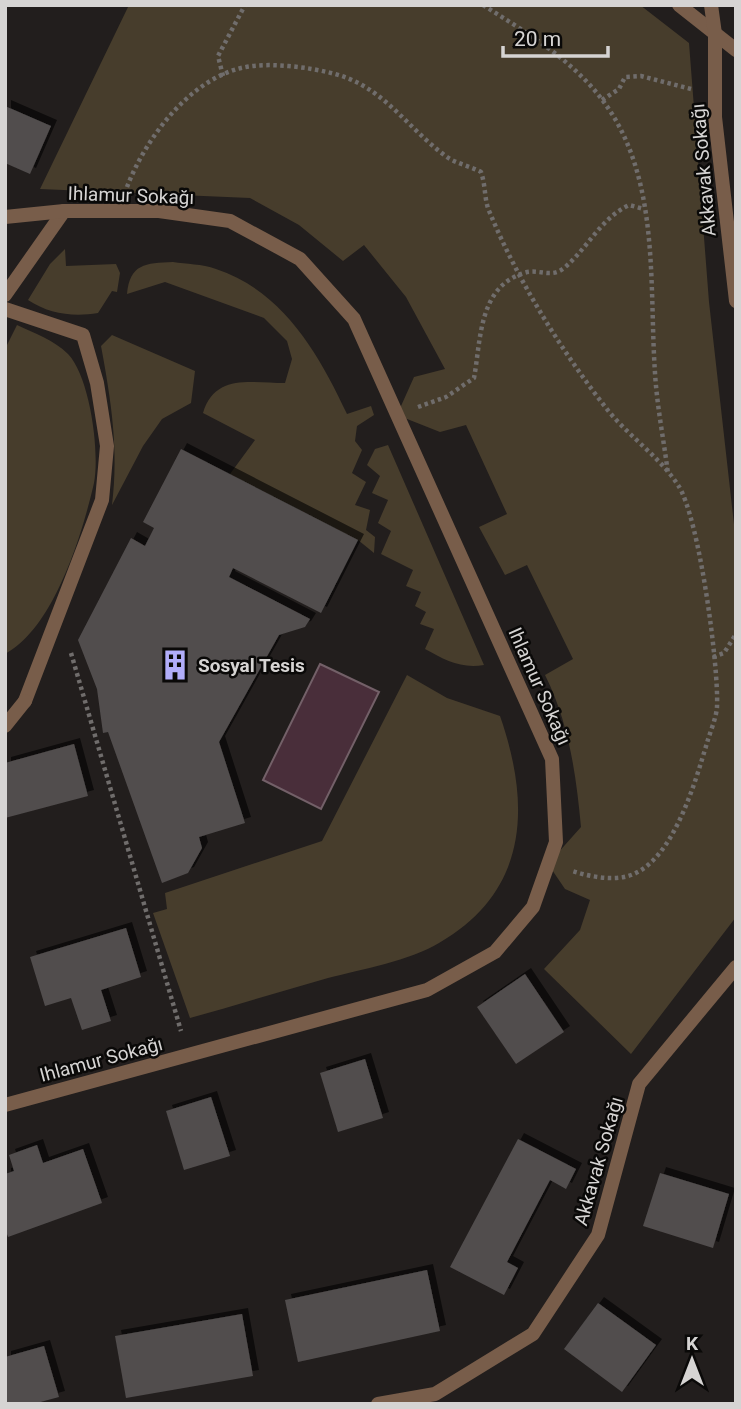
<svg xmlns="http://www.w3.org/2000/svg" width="741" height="1409" font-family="Roboto,sans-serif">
<defs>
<filter id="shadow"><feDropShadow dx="6" dy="-6" stdDeviation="0" flood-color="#0009"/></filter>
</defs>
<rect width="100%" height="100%" fill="#221e1d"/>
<!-- green -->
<g fill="#473d2c">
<path d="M 129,5 L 640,5 L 689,43 L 709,302 L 736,542 L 736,917 L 631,1054 L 544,969 L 580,930 L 590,900 L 565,889 L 548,864 L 581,827 C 576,774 569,723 545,675 L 573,659 L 527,565 L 505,575 L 479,527 L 507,514 L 466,425 L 440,432 L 397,415 L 414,377 L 445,369 L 406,297 L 364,245 L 343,261 L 299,225 L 250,198 L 40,189 Z"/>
<path d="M 65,249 L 66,266 L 116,264 L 120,273 L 117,292 L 112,291 L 98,313 C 73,317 49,314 28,300 L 50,264 Z"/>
<path d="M 173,262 C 186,264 202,264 216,269 C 283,291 319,354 347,414 L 371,406 L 374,415 L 357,426 L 355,441 L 362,450 L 352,473 L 366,482 L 355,505 L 370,510 L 366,530 L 375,537 L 374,553 L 358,540 L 230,474 L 255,440 L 203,413 C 215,373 251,383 285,383 L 292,359 L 287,341 L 264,318 L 165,282 L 127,294 C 130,264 145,263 173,262 Z"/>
<path d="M 17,325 C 34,333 54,340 68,354 C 90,377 100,452 94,483 C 82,535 54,628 5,654 L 5,349 Z"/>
<path d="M 112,335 L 195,371 L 191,403 L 162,419 L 143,446 L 112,505 C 119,450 111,400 101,346 Z"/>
<path d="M 388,445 L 484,665 C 461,669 445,660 425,649 L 434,629 L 420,624 L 426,612 L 415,606 L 421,592 L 406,586 L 413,570 L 381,554 L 391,531 L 378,523 L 388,500 L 372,493 L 380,476 L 367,465 L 375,449 Z"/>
<path d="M 407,675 L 447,698 L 500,716 C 531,805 529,891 439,943 C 412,960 359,970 328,978 C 282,991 236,1005 190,1018 L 153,913 L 167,909 L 165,893 L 322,841 Z"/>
</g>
<!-- water -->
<polygon fill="#492e3a" stroke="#736068" stroke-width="2" points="320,664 379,692 321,809 263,780"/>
<!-- building -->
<g fill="#514d4d" filter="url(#shadow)">
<polygon points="5,106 51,126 30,174 5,163"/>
<polygon points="181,449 358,540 321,613 233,568 229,577 310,619 305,627 279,635 219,742 245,823 199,837 202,848 188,873 162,883 108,732 103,733 97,689 78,640 131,538 145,546 154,528 143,522"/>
<polygon points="74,744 88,796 5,818 5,763"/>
<polygon points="126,928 141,977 101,990 111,1021 82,1030 71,998 45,1006 30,957"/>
<polygon points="525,974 564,1032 516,1064 477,1007"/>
<polygon points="365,1059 383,1118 338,1132 320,1073"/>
<polygon points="211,1097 230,1156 184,1170 166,1111"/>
<polygon points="518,1139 576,1169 566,1189 550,1180 507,1262 518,1268 504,1295 450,1267"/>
<polygon points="37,1145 43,1163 83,1149 102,1203 8,1237 5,1228 5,1174 14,1171 9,1155"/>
<polygon points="660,1173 729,1194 713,1248 643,1226"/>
<polygon points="427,1270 440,1331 298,1362 285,1300"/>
<polygon points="598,1303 656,1345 622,1392 564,1349"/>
<polygon points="242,1314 253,1376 126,1398 115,1336"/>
<polygon points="44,1346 59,1397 33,1404 5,1404 5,1357"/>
</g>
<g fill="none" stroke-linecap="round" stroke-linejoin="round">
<!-- path -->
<g stroke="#706d6c" stroke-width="4.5" stroke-dasharray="3.5 3.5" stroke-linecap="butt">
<path d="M 483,5 C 527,33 575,61 606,105 C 660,181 649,285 655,373 C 657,407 664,441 668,474"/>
<polyline points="223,76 218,56 245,5"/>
<polyline points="602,100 619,89 625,77 641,76 691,89"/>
<path d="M 127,187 C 145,140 186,84 237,69 C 259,63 283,65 306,68 C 324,71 345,75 362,85 C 395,104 416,135 447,157 C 457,164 470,166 481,172 C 486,186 484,201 490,213 C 518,281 561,350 606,408 C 627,435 659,456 678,485 C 699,516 719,667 717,707 C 716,719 710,732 707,743 C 695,782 672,868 624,877 C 607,880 588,876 572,871"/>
<path d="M 418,407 L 446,397 L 474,378 C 481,341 478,287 524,273 C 538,268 551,279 564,268 C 588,248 600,219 629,205 L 644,209"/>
<polyline points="71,653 181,1031"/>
<polyline points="713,657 724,653 736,634"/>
</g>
<!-- service -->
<g stroke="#785d4a" stroke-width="14">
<polyline points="5,295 64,211"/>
<polyline points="5,309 83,335 97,383 107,446 102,500 25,701"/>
</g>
<!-- minor -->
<g stroke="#785d4a" stroke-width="14">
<polyline points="679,5 736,50"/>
<polyline points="711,5 715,34 715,117 736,301"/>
<polyline points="5,217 64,211 159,211 230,221 300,259 354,319 552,759 556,842 533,907 495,952 427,990 5,1105"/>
<polyline points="5,726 25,701"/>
<polyline points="378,1404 435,1394 533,1334 598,1235 639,1084 736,967"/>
</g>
</g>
<!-- icons -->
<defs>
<g id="building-bare" transform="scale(2.415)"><path d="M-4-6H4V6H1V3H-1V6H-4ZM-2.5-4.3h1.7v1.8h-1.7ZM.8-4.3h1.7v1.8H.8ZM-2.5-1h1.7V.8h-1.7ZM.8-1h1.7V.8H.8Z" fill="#b1adfa" stroke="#0a0908" stroke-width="2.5" paint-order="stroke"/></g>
</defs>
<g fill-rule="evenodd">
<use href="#building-bare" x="175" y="665"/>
</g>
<g text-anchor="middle" stroke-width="5" stroke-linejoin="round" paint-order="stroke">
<!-- street labels -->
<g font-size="19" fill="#d6d4d3" stroke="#0a0908">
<text transform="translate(703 170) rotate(-95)" y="7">Akkavak Sokağı</text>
<text transform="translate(131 195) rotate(2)" y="7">Ihlamur Sokağı</text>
<text transform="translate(540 686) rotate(66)" y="7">Ihlamur Sokağı</text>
<text transform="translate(101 1059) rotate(-15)" y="7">Ihlamur Sokağı</text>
<text transform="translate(598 1161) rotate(-74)" y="7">Akkavak Sokağı</text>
</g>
<!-- poi labels -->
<g font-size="19" font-weight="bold" fill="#d6d4d3" stroke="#0a0908" text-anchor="start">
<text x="198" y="672">Sosyal Tesis</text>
</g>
</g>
<!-- border -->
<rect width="741" height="1409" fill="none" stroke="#d6d4d3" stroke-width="14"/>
<!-- north arrow -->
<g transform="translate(692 1360)" stroke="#0a0908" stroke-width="5" paint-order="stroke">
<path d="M0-5L12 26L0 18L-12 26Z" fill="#d6d4d3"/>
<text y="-10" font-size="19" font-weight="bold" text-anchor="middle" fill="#d6d4d3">K</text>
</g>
<!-- scale -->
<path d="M503 46v10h105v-10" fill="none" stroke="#d6d4d3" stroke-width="3.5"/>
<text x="514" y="46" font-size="21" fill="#d6d4d3" stroke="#0a0908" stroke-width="5" paint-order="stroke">20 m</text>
</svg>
